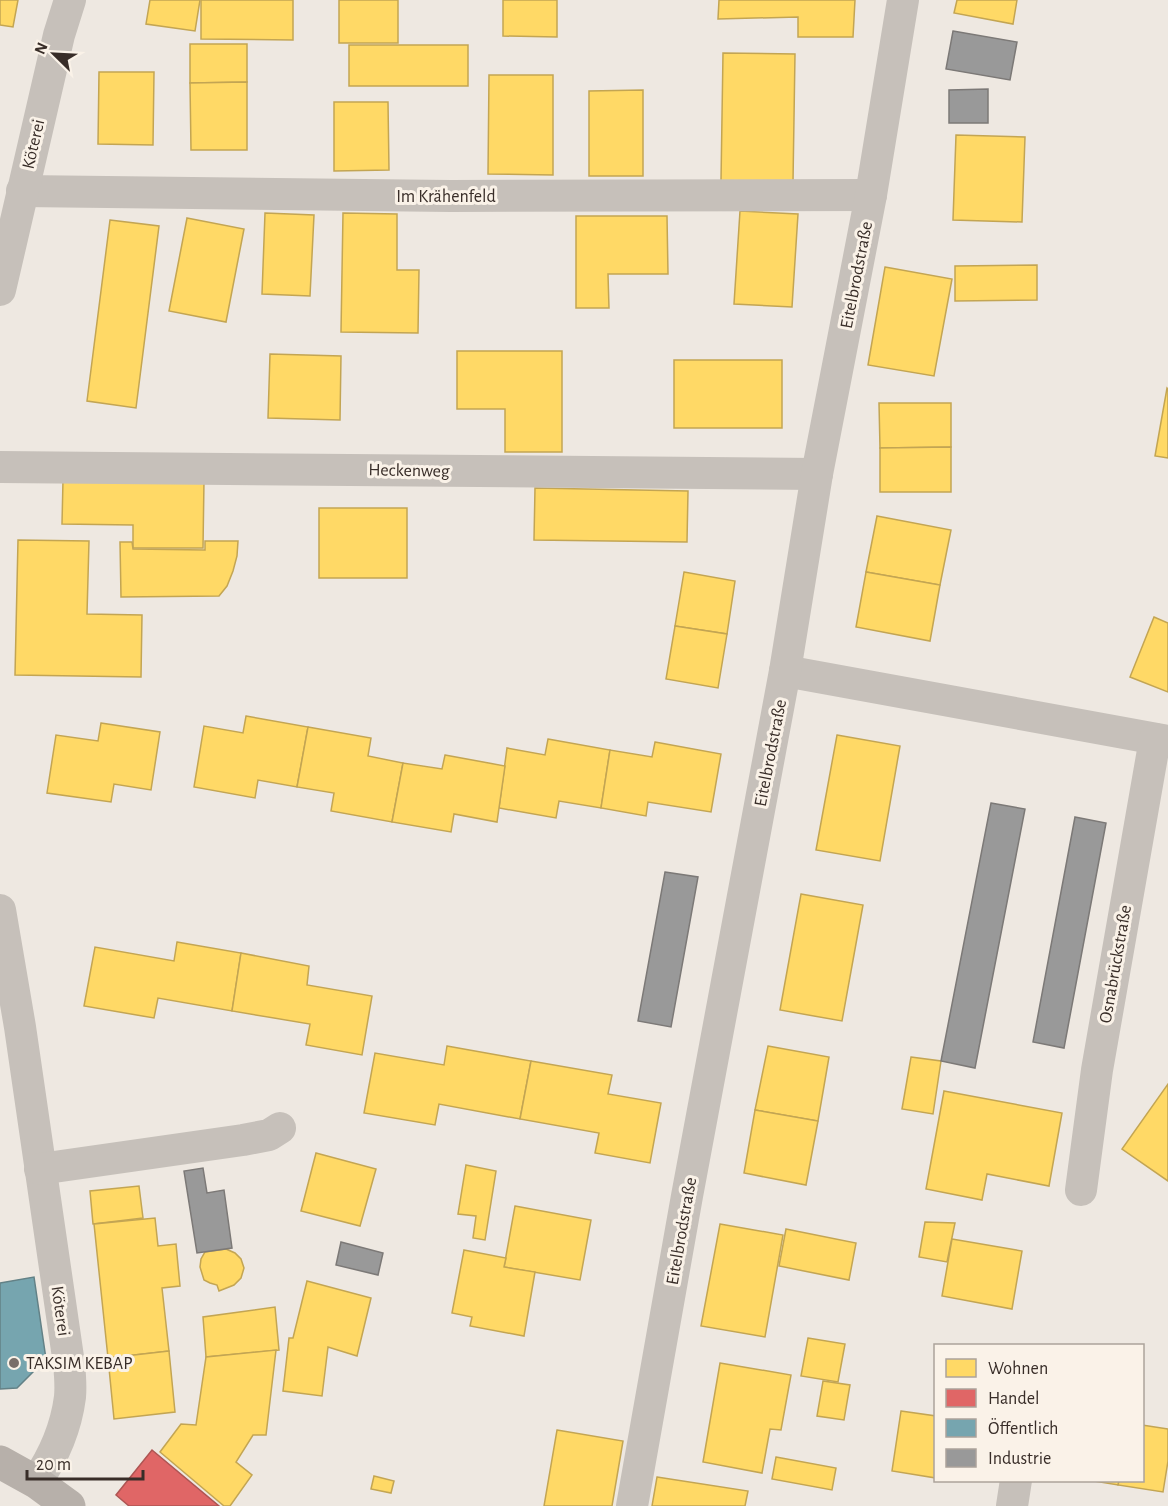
<svg xmlns="http://www.w3.org/2000/svg" width="1168" height="1506" font-family="'Alegreya Sans',sans-serif">
<rect width="100%" height="100%" fill="#eee8e1"/>
<!-- homes -->
<g fill="#ffd966" stroke="#c3a553" stroke-width="1.5">
<polygon points="0,0 18,0 13,27 0,25"/>
<polygon points="150,0 200,0 195,31 146,24"/>
<polygon points="201,0 293,0 293,40 201,39"/>
<rect x="339" y="0" width="59" height="43"/>
<polygon points="503,0 557,0 557,37 503,36"/>
<polygon points="719,0 855,0 853,37 798,37 798,17 718,19"/>
<polygon points="957,0 1017,0 1013,24 954,13"/>
<polygon points="190,44 247,44 247,82 190,83"/>
<rect x="349" y="45" width="119" height="41"/>
<polygon points="723,53 795,54 793,182 721,181"/>
<polygon points="99,72 154,72 153,145 98,144"/>
<polygon points="489,75 553,75 553,175 488,174"/>
<polygon points="247,82 247,150 191,150 190,83"/>
<polygon points="643,90 643,176 589,176 589,91"/>
<polygon points="334,102 388,102 389,170 334,171"/>
<polygon points="956,135 1025,137 1022,222 953,220"/>
<polygon points="740,211 798,214 792,307 734,304"/>
<polygon points="265,213 314,215 310,296 262,294"/>
<polygon points="343,213 397,214 397,270 419,270 418,333 341,332"/>
<polygon points="576,216 667,216 668,274 608,274 609,308 576,308"/>
<polygon points="187,218 244,229 226,322 169,311"/>
<polygon points="110,220 159,226 136,408 87,401"/>
<polygon points="1037,265 1037,300 955,301 955,266"/>
<polygon points="885,267 952,279 934,376 868,365"/>
<polygon points="457,351 562,351 562,452 505,452 505,409 457,409"/>
<polygon points="270,354 341,356 340,420 268,418"/>
<rect x="674" y="360" width="108" height="68"/>
<polygon points="1167,388 1168,389 1168,458 1155,456"/>
<polygon points="879,403 951,403 951,447 880,448"/>
<polygon points="951,447 951,492 880,492 880,448"/>
<polygon points="63,480 204,480 203,548 133,548 133,525 62,524"/>
<polygon points="535,488 688,491 687,542 534,540"/>
<rect x="319" y="508" width="88" height="70"/>
<polygon points="877,516 951,530 940,585 866,572"/>
<polygon points="18,540 89,541 87,614 142,615 141,677 15,675"/>
<polygon points="205,541 238,541 237,556 233,571 227,586 219,596 121,597 120,542 132,542 133,549 205,550"/>
<polygon points="684,572 735,581 727,634 675,626"/>
<polygon points="866,572 940,585 930,641 856,627"/>
<polygon points="1154,617 1168,623 1168,692 1130,677"/>
<polygon points="675,626 727,634 718,688 666,679"/>
<polygon points="246,716 308,727 297,787 258,780 255,798 194,787 204,726 243,733"/>
<polygon points="101,723 160,732 151,790 114,784 111,802 47,793 56,735 98,741"/>
<polygon points="308,727 371,738 368,756 403,763 392,822 331,811 334,793 297,787"/>
<polygon points="837,735 900,746 880,861 816,850"/>
<polygon points="548,739 610,750 601,808 559,801 556,818 499,808 507,748 545,755"/>
<polygon points="655,742 721,754 711,812 648,802 646,816 601,808 610,750 652,757"/>
<polygon points="445,755 505,766 497,822 454,814 451,832 392,822 403,763 442,769"/>
<polygon points="801,894 863,905 842,1021 780,1010"/>
<polygon points="177,942 241,953 232,1011 158,998 154,1018 84,1006 95,947 174,961"/>
<polygon points="241,953 309,966 307,985 372,996 362,1055 306,1045 310,1024 232,1011"/>
<polygon points="447,1046 531,1061 520,1119 439,1104 435,1125 364,1113 375,1053 444,1065"/>
<polygon points="768,1046 829,1057 818,1121 755,1110"/>
<polygon points="911,1057 941,1061 933,1114 902,1109"/>
<polygon points="531,1061 612,1075 608,1094 661,1103 650,1163 595,1153 599,1133 520,1119"/>
<polygon points="1168,1084 1168,1181 1122,1149"/>
<polygon points="944,1091 1062,1113 1049,1186 987,1174 982,1200 926,1189"/>
<polygon points="755,1110 818,1121 806,1185 744,1173"/>
<polygon points="316,1153 376,1169 360,1226 301,1211"/>
<polygon points="466,1165 496,1171 485,1240 473,1238 476,1216 458,1214"/>
<polygon points="139,1186 143,1218 93,1224 90,1191"/>
<polygon points="515,1206 591,1220 580,1280 504,1267"/>
<polygon points="155,1218 158,1246 176,1244 180,1286 162,1288 169,1351 108,1358 94,1224"/>
<polygon points="925,1222 955,1223 947,1262 919,1257"/>
<polygon points="720,1224 783,1235 765,1337 701,1326"/>
<polygon points="786,1229 856,1243 849,1280 779,1266"/>
<polygon points="952,1239 1022,1251 1012,1309 942,1296"/>
<polygon points="226,1249 235,1253 241,1259 244,1268 241,1278 234,1285 219,1291 217,1285 210,1283 204,1280 200,1267 201,1259 205,1252"/>
<polygon points="464,1250 506,1258 504,1267 535,1272 524,1336 470,1326 472,1317 452,1313"/>
<polygon points="307,1281 371,1298 357,1356 328,1347 322,1396 283,1391 289,1338 293,1338"/>
<polygon points="275,1307 279,1350 206,1357 203,1317"/>
<polygon points="808,1338 845,1344 838,1382 801,1376"/>
<polygon points="276,1350 266,1435 253,1435 236,1462 252,1475 230,1506 224,1506 160,1452 181,1424 196,1425 206,1357"/>
<polygon points="169,1351 175,1412 114,1419 108,1358"/>
<polygon points="720,1363 791,1375 781,1430 770,1429 762,1473 703,1462"/>
<polygon points="823,1381 850,1385 844,1420 817,1416"/>
<polygon points="901,1411 936,1416 936,1478 892,1471"/>
<polygon points="1142,1425 1168,1429 1168,1461 1163,1492 1118,1485 1119,1480 1142,1480"/>
<polygon points="557,1430 623,1441 612,1506 544,1506"/>
<polygon points="776,1457 836,1468 832,1490 772,1479"/>
<polygon points="374,1476 394,1481 391,1493 371,1489"/>
<polygon points="657,1477 748,1491 745,1506 652,1506"/>
<polygon points="1088,1480 1119,1480 1118,1485"/>
</g>
<!-- shops -->
<polygon fill="#e06666" stroke="#ae5553" stroke-width="1.5" points="152,1450 219,1506 129,1506 116,1495"/>
<!-- public -->
<polygon fill="#76a5af" stroke="#638186" stroke-width="1.5" points="34,1277 46,1359 17,1388 0,1389 0,1283"/>
<!-- industry -->
<g fill="#999" stroke="#7c7977" stroke-width="1.5">
<polygon points="953,31 1017,42 1010,80 946,69"/>
<polygon points="988,89 988,123 949,123 949,90"/>
<polygon points="991,803 1025,809 975,1068 941,1061"/>
<polygon points="1075,817 1106,823 1064,1048 1033,1042"/>
<polygon points="665,872 698,877 671,1027 638,1021"/>
<polygon points="203,1168 207,1193 224,1190 232,1248 197,1253 184,1171"/>
<polygon points="341,1242 383,1253 378,1275 336,1265"/>
</g>
<g fill="none" stroke-linecap="round" stroke-linejoin="round">
<!-- minor -->
<g stroke="#c6c0ba" stroke-width="32">
<polyline points="22,191 451,196 871,195"/>
<polyline points="0,290 59,35 70,0"/>
<polyline points="0,467 817,474"/>
<polyline points="785,671 1168,741"/>
<path d="M 0,910 L 20,1027 L 69,1364 C 70,1374 71,1386 70,1397 C 66,1428 54,1456 36,1482"/>
<polyline points="40,1169 243,1140 269,1135 280,1128"/>
<polyline points="1081,1190 1097,1070 1155,739"/>
<polyline points="632,1506 687,1196 785,671 817,474 871,195 903,0"/>
<polyline points="1012,1506 1016,1480"/>
</g>
<!-- secondary -->
<polyline stroke="#b7b0aa" stroke-width="33" points="0,1462 36,1482 69,1506"/>
</g>
<!-- markers -->
<circle fill="#786e69" stroke="#faf2e8" stroke-width="2" cx="14" cy="1363" r="6"/>
<g text-anchor="middle" stroke-width="6" stroke-linejoin="round" paint-order="stroke">
<!-- street labels -->
<g font-size="18" fill="#382d28" stroke="#faf2e8">
<text transform="translate(33 144) rotate(-77)" y="6">Köterei</text>
<text x="446" y="202">Im Krähenfeld</text>
<text transform="translate(856 275) rotate(-79)" y="6">Eitelbrodstraße</text>
<text transform="translate(409 470) rotate(1)" y="6">Heckenweg</text>
<text transform="translate(770 753) rotate(-79)" y="6">Eitelbrodstraße</text>
<text transform="translate(1115 964) rotate(-80)" y="6">Osnabrückstraße</text>
<text transform="translate(681 1231) rotate(-80)" y="6">Eitelbrodstraße</text>
<text transform="translate(61 1311) rotate(82)" y="6">Köterei</text>
</g>
<!-- poi labels -->
<g font-size="18" fill="#382d28" stroke="#faf2e8" text-anchor="start">
<text x="26" y="1369">TAKSIM KEBAP</text>
</g>
</g>
<!-- legend -->
<rect x="934" y="1344" width="210" height="138" fill="#faf2e8" stroke="#aca39b" stroke-width="1.5"/>
<rect x="946" y="1359" width="30" height="18" fill="#ffd966" stroke="#aca39b" stroke-width="1.5"/>
<text x="988" y="1374" font-size="18" fill="#382d28">Wohnen</text>
<rect x="946" y="1389" width="30" height="18" fill="#e06666" stroke="#aca39b" stroke-width="1.5"/>
<text x="988" y="1404" font-size="18" fill="#382d28">Handel</text>
<rect x="946" y="1419" width="30" height="18" fill="#76a5af" stroke="#aca39b" stroke-width="1.5"/>
<text x="988" y="1434" font-size="18" fill="#382d28">Öffentlich</text>
<rect x="946" y="1449" width="30" height="18" fill="#999999" stroke="#aca39b" stroke-width="1.5"/>
<text x="988" y="1464" font-size="18" fill="#382d28">Industrie</text>
<!-- north arrow -->
<g transform="translate(54 54) rotate(294)" stroke="#faf2e8" stroke-width="4.5" paint-order="stroke">
<path d="M0-4.5L10 22L0 15L-10 22Z" fill="#382d28"/>
<text y="-9" font-size="16" font-weight="bold" text-anchor="middle" fill="#382d28">N</text>
</g>
<!-- scale -->
<path d="M27 1470v9h116v-9" fill="none" stroke="#382d28" stroke-width="3"/>
<text x="36" y="1470" font-size="18" fill="#382d28" stroke="#faf2e8" stroke-width="4.5" paint-order="stroke">20 m</text>
</svg>
